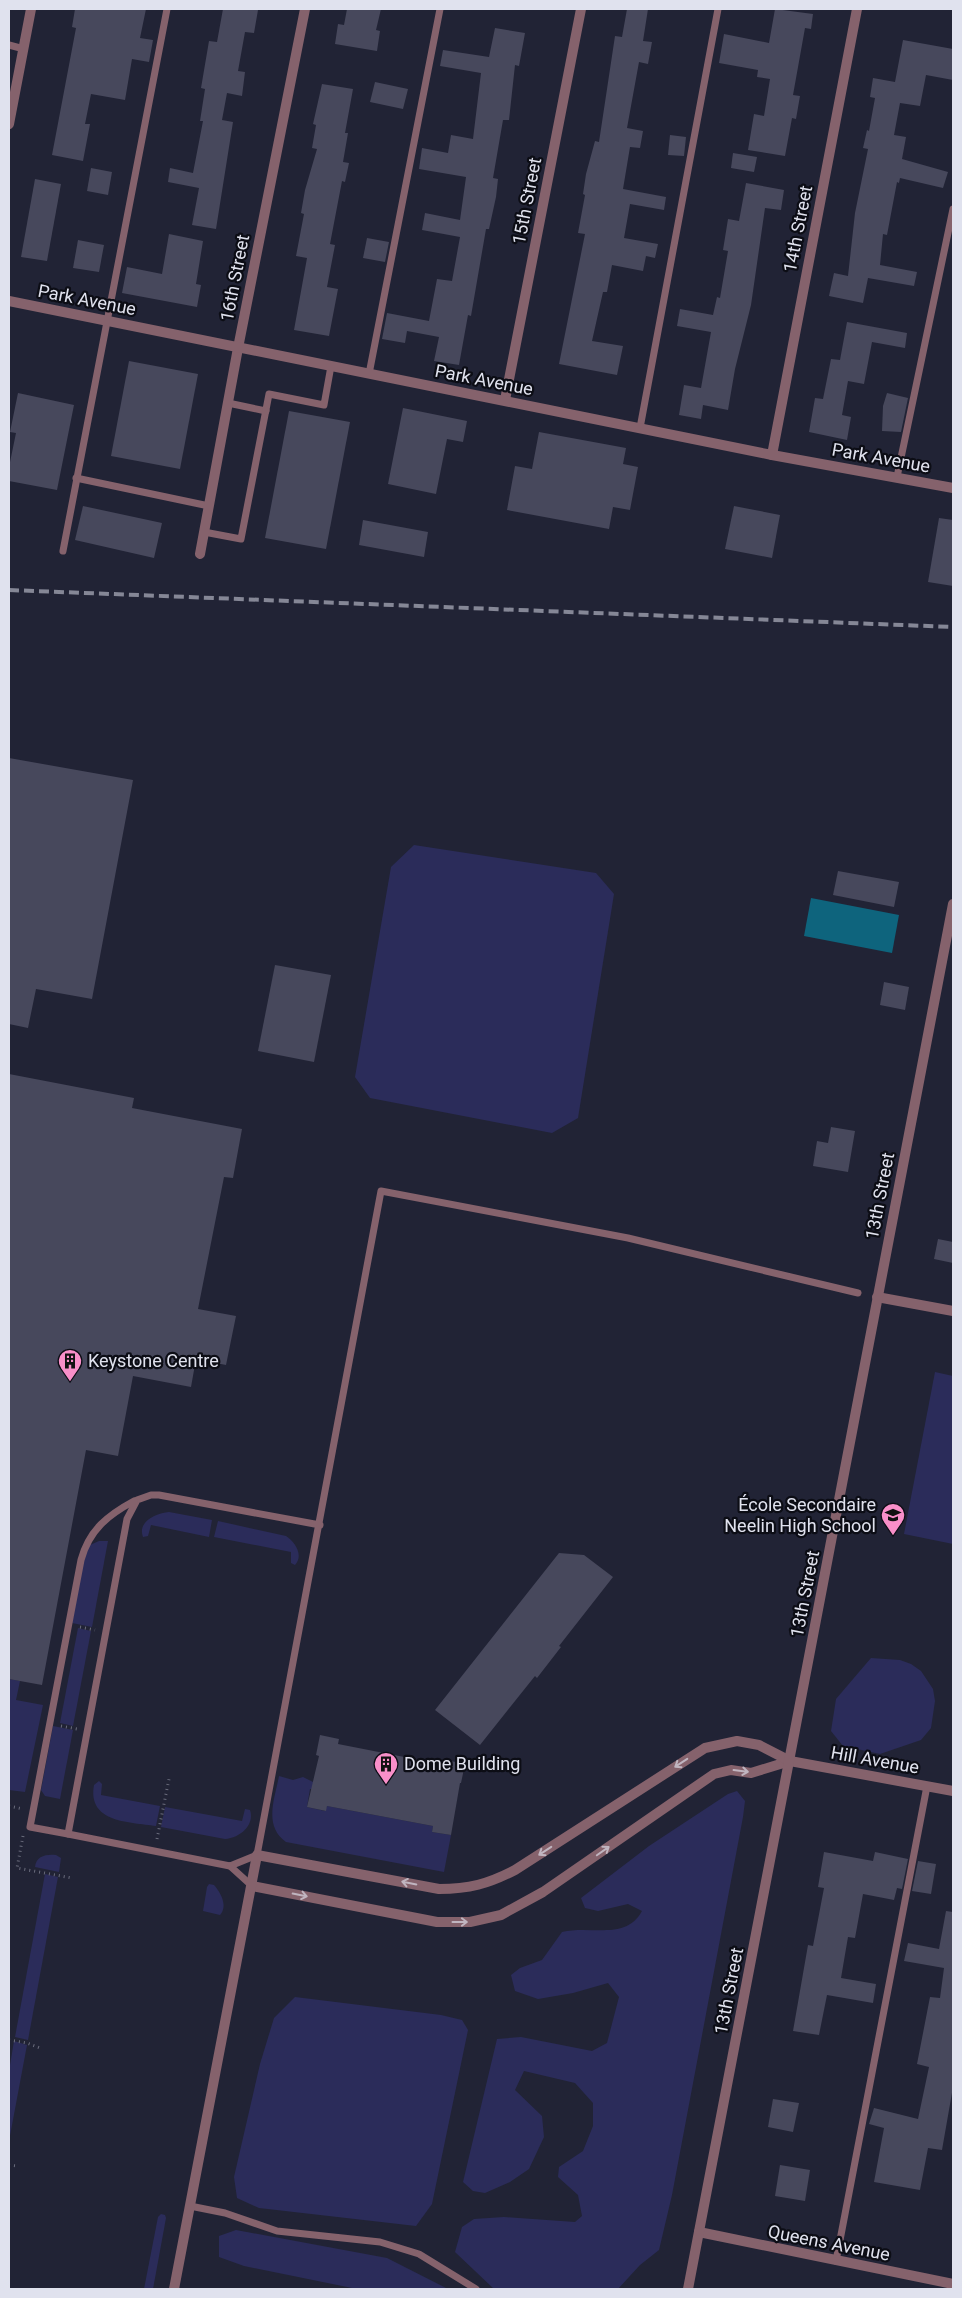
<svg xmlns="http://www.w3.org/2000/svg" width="962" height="2298" font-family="Roboto,sans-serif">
<rect width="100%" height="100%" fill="#212335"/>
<!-- green -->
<g fill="#2b2c5a">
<polygon points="414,845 596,873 614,894 578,1118 552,1133 370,1098 355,1077 391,867"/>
<polygon points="935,1372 953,1376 953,1544 904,1534"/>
<path d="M 169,1512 L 212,1520 L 209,1537 L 151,1525 L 148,1536 L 143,1537 C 137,1521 157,1513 169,1512 Z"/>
<path d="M 218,1521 L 286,1536 C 295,1542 304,1555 295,1565 L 291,1563 L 291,1552 L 214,1537 Z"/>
<polygon points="99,1541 108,1541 92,1627 72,1623 85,1554 90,1545"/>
<polygon points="78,1628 91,1631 73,1726 60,1723"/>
<polygon points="871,1658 900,1660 911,1664 921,1671 933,1689 935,1701 931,1728 921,1740 880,1754 843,1746 831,1731 836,1699"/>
<polygon points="9,1679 20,1681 16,1700 43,1705 25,1792 9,1790"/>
<polygon points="53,1726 73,1730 60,1799 45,1796 41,1790"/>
<path d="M 279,1776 L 293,1780 L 303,1777 L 313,1782 L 315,1789 L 310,1789 L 307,1807 L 325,1811 L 327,1806 L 433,1826 L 432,1832 L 451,1835 L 444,1872 L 286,1842 C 263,1826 275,1798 279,1776 Z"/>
<path d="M 99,1781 L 102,1784 L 101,1795 L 160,1806 L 156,1826 C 130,1822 87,1823 94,1785 Z"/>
<path d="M 737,1791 L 745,1801 L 743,1817 L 672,2195 L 659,2250 L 640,2265 L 618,2289 L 494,2289 L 455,2252 L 462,2227 L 474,2219 L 504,2217 L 575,2222 L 582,2216 L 578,2195 L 558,2177 L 559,2167 L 583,2151 L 593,2126 L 593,2103 L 575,2083 L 524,2071 L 515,2090 L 542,2116 L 544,2137 L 529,2169 L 510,2182 L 485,2193 L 473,2191 L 463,2182 L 497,2039 L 521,2037 L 592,2051 L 607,2043 L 619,1997 L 608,1983 L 573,1993 L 538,1999 L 515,1991 L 511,1975 L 520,1968 L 542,1960 L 562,1932 C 590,1925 626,1941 642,1911 L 628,1904 L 598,1911 L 585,1908 L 581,1898 L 649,1846 L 728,1794 Z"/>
<path d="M 165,1807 L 242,1821 L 245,1809 L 250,1810 C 255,1825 240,1838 225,1839 L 161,1827 Z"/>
<path d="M 56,1855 L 61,1858 L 59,1872 L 35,1867 C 36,1856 46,1854 56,1855 Z"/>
<polygon points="45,1874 58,1877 28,2040 15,2037"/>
<path d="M 209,1884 L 214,1885 C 221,1893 228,1906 220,1915 L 203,1911 L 207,1887 Z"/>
<polygon points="295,1997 441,2015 462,2020 468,2030 432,2204 416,2226 259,2208 237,2198 234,2177 260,2064 274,2018"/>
<polygon points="14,2041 27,2045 9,2141 9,2071"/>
<polygon points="161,2214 165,2215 166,2218 153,2289 144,2289 158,2217"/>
<polygon points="236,2230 387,2258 448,2289 357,2289 244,2266 219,2257 219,2236"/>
</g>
<!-- water -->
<polygon fill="#0e647d" points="811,898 899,915 892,953 804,936"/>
<!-- building -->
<g fill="#47485c">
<polygon points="75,9 146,9 140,38 153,40 149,62 132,59 125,100 91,94 85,124 90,124 83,161 52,155 76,28 72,27"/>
<polygon points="223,9 258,10 254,33 245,32 238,71 245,72 242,96 227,93 222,120 233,122 216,229 192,225 199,188 168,182 170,168 193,173 203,121 200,121 205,89 201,88 209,41 217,42"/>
<polygon points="347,9 381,9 376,30 380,31 377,51 335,44 338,24 344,25"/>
<polygon points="627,9 648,9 643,41 652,42 648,64 639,62 627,128 643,131 640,148 630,147 623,189 666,197 664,210 630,204 624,238 658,244 655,258 646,256 643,271 612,265 607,292 603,292 592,341 623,346 617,375 559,364 585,234 578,233 585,195 583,194 586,174 595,141 599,142 615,36 622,37"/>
<polygon points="775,9 813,14 811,29 805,28 793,95 800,96 796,119 792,118 785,156 748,150 754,114 764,116 770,79 757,77 758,70 719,63 724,34 769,43"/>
<polygon points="495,28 525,33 519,66 515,65 509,120 503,120 493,178 498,179 496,197 489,229 486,229 471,316 468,315 459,365 434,361 439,337 407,331 405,343 382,339 387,313 429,321 437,279 452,281 460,237 422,230 425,213 460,220 466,177 419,169 422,148 448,153 451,135 473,139 481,73 440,66 443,50 489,57"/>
<polygon points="903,40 953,49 953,80 926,75 920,106 900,103 894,135 906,137 902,159 948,172 943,188 900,178 899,183 897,182 887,235 883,234 880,265 917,272 914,286 868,278 863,303 829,296 834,273 848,276 855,213 868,149 863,148 867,130 869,131 875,98 870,97 873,78 895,82"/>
<polygon points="375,82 408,89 403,109 370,102"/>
<polygon points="322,84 353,89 345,133 348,133 343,162 349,163 345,182 342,181 330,244 335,245 327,287 338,289 329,336 294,330 307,258 296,256 304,214 301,213 305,190 317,149 312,148 316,125 313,124"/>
<polygon points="670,135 686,137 684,156 668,155"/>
<polygon points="733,153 757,157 754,172 731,168"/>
<polygon points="91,168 112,172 108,195 87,191"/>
<polygon points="35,179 61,184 47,261 21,257"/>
<polygon points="746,183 784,190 781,210 765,208 751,305 735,369 728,410 703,405 701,419 679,415 684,385 701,388 711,332 677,326 680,309 713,315 717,297 720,298 728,251 723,250 728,219 739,221"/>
<polygon points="169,234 203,241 196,284 201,285 197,307 122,293 127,267 162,274"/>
<polygon points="367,238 389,242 385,262 363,258"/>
<polygon points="78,240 104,245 99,272 73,268"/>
<polygon points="847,322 907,333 905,348 872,342 864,384 848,381 842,415 851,417 847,440 809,432 815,398 823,399 831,359 840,360"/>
<polygon points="129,361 198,374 180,469 111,456"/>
<polygon points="18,393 74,405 57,490 9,481 9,467 16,433 10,432"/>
<polygon points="887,393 908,398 901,432 882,431 883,406"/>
<polygon points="403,408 467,421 463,442 447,439 436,494 388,484"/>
<polygon points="289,411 350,422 326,549 265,538"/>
<polygon points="539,432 626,448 623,464 638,467 630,510 613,507 609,529 507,510 515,466 532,469"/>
<polygon points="83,506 162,523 154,558 75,540"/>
<polygon points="734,506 780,515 772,558 725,549"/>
<polygon points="939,518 953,520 953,586 928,582"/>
<polygon points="363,520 428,532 424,557 359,545"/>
<polygon points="9,758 133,780 92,999 36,989 28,1028 9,1024"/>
<polygon points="838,871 899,882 894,907 833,895"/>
<polygon points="275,965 331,975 314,1062 258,1051"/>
<polygon points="884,982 909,987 905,1010 880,1005"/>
<polygon points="9,1074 134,1098 132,1108 242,1129 233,1178 224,1177 198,1309 236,1316 226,1365 196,1359 191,1387 133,1376 118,1456 86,1450 42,1685 9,1679"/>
<polygon points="831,1127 855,1131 848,1172 813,1166 817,1141 828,1143"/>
<polygon points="938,1239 953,1242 953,1263 934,1259"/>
<polygon points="559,1553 584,1555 613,1577 559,1646 561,1647 537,1678 535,1676 480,1745 435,1710"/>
<polygon points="320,1735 339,1739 338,1744 445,1765 446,1760 465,1764 461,1783 460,1783 451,1835 432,1832 433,1826 327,1806 326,1811 307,1807 319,1756 316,1755"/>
<polygon points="824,1852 873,1861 875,1852 908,1859 902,1889 897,1888 894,1900 863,1894 855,1938 848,1937 841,1978 876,1984 873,2003 827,1995 819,2035 793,2031 808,1945 813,1946 824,1888 818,1887"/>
<polygon points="918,1861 936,1864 931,1894 912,1891"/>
<polygon points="946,1911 953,1912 953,2087 942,2150 928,2148 920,2190 874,2182 884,2128 869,2124 874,2108 918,2119 929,2067 917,2064 930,1997 940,1998 944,1968 904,1961 908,1943 939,1949"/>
<polygon points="773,2099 799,2103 793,2132 768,2127"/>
<polygon points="780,2165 810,2170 805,2201 775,2196"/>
</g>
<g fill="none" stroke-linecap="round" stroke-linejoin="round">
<!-- path -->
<g stroke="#6a6c7c" stroke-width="3" stroke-dasharray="1 4" stroke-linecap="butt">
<polyline points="80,1627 95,1630"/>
<polyline points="61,1726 77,1729"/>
<polyline points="9,1806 23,1809"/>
<polyline points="23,1836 17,1868 72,1878"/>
<polyline points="157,1839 169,1779"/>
<polyline points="9,2040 27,2043 40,2048"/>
<polyline points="9,2165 17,2166"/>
</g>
<!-- service -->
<g stroke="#85626c" stroke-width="7">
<polyline points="9,45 24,49"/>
<polyline points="369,374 440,9"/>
<polyline points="228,403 266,411"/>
<polyline points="640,428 718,9"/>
<polyline points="897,477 953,209"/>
<polyline points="76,478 209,506"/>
<polyline points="204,532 241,539 269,394 324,405 331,366"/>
<polyline points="63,551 167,9"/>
<polyline points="320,1525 159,1495 151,1495 137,1500 127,1519 68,1834 230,1866 257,1855 381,1191 628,1238 858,1293"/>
<path d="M 68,1834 L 30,1827 L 81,1560 C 89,1530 108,1515 134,1501"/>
<polyline points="230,1866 252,1886"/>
<polyline points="190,2206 225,2213 277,2231 380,2242 419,2254 476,2289"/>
<polyline points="836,2261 927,1786"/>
</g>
<!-- minor -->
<g stroke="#85626c" stroke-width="10">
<polyline points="9,124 31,9"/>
<polyline points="505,400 581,9"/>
<polyline points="772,455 857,9"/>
<polyline points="200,554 238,348 305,9"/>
<polyline points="877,1297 953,1311"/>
<polyline points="252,1886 437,1922 470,1922 501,1915 543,1892 714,1774 731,1770 751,1773 790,1761"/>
<polyline points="699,2232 953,2284"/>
<path d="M 174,2289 L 257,1855 L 439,1889 C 469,1889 488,1884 515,1870 L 705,1748 L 737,1741 L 759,1745 L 790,1761 L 953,1791"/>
</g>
<!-- tertiary -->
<g stroke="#85626c" stroke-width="10">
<polyline points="9,301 772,455 953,488"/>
<polyline points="688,2289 953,904"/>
</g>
<!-- rail -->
<polyline stroke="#858796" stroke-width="4" stroke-dasharray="10 5" stroke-linecap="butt" points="9,590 953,627"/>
</g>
<!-- one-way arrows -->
<defs><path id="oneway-shaft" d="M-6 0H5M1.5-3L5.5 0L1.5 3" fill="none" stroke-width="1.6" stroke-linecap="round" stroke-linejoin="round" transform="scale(1.25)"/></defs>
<g stroke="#c0b5c0">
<use href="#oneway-shaft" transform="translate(681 1763) rotate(147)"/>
<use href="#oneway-shaft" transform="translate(741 1771) rotate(7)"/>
<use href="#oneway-shaft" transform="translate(545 1851) rotate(147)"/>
<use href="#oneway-shaft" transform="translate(603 1851) rotate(-35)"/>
<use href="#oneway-shaft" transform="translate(409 1883) rotate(-169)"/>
<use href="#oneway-shaft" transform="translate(300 1895) rotate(11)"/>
<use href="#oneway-shaft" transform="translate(460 1922)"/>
</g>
<!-- icons -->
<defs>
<g id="building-pin" transform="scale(1.25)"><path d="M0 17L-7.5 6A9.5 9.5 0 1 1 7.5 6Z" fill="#f98fc9" stroke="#0c0d15"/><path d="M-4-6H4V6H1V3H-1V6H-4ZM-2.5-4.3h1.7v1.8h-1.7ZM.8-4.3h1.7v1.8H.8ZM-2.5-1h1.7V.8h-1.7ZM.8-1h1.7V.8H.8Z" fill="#111"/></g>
<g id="school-pin" transform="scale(1.25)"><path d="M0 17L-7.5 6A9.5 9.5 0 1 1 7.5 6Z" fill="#f98fc9" stroke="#0c0d15"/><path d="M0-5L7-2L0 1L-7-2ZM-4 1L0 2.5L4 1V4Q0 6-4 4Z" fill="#111"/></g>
</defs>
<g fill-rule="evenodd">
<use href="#building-pin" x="70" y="1361"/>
<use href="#school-pin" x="893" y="1515"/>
<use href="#building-pin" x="386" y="1764"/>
</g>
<g text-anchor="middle" stroke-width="4.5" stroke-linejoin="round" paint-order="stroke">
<!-- street labels -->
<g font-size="18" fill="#e0e2ee" stroke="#0c0d15">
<text transform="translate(527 201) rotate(-79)" y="6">15th Street</text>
<text transform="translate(798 229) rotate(-79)" y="6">14th Street</text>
<text transform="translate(235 278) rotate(-79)" y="6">16th Street</text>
<text transform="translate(87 300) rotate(11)" y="6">Park Avenue</text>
<text transform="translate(484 380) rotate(11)" y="6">Park Avenue</text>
<text transform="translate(881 458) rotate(10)" y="6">Park Avenue</text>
<text transform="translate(880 1196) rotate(-79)" y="6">13th Street</text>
<text transform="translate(805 1594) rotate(-79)" y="6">13th Street</text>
<text transform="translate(875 1760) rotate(10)" y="6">Hill Avenue</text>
<text transform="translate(729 1991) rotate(-79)" y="6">13th Street</text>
<text transform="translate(829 2243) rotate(11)" y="6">Queens Avenue</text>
</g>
<!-- poi labels -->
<g font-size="18" fill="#e0e2ee" stroke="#0c0d15" text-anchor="start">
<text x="88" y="1367">Keystone Centre</text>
<text x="876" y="1511" text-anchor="end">École Secondaire<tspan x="876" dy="21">Neelin High School</tspan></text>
<text x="404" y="1770">Dome Building</text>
</g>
</g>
<!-- border -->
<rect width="962" height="2298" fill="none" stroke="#e0e2ee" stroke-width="20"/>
</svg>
